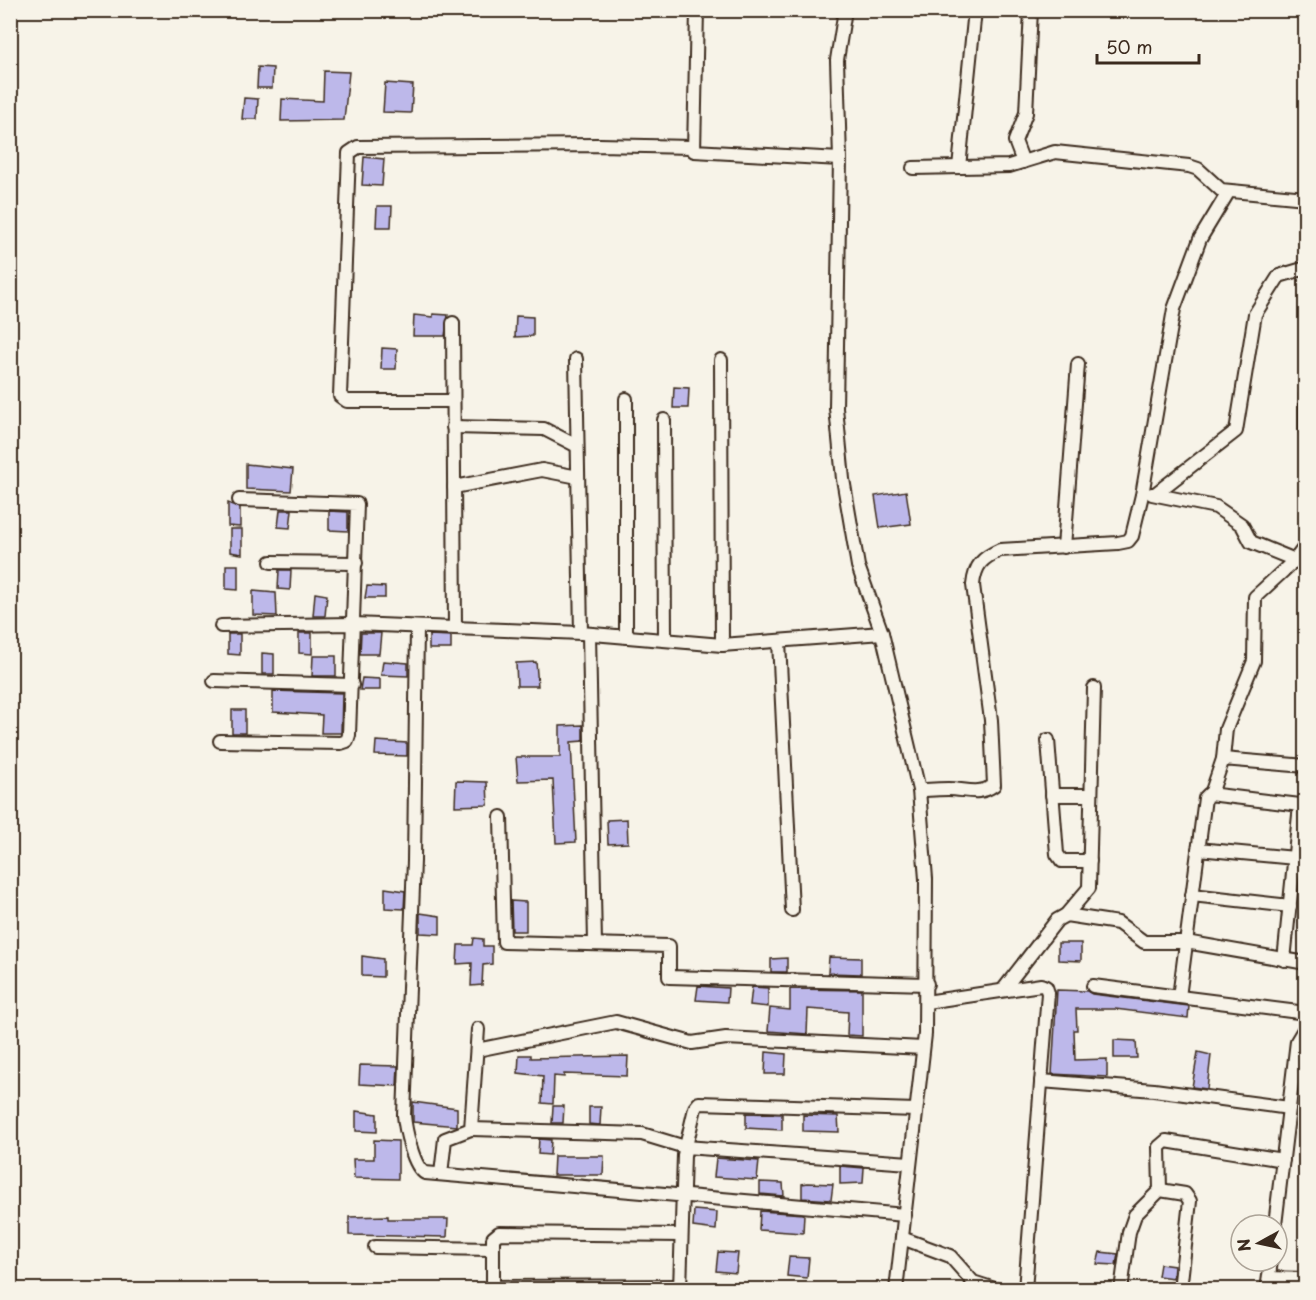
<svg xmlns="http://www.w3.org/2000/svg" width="1316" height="1300" font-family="'Playpen Sans',sans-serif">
<rect width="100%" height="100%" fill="#f7f3e8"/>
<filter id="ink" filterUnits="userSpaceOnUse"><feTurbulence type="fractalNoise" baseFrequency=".0167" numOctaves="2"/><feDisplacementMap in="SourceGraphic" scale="12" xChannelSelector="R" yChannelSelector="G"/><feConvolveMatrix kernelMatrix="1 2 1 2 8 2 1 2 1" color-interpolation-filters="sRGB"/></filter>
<g filter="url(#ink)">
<!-- building -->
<g fill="#bdb8ea" stroke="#3b2a1e" stroke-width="1.5">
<polygon points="258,67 273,68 272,88 257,88"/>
<polygon points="324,71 349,72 344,120 281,121 282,99 323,101"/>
<polygon points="385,83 413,85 411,113 383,112"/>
<polygon points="244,98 258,99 257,119 242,119"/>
<polygon points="364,157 384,159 382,186 362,185"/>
<polygon points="377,206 392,206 391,227 376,227"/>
<polygon points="433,314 448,315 445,336 413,336 414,315 433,317"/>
<polygon points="516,316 533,317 533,336 515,337"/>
<polygon points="382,348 397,349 396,369 381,369"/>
<polygon points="674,387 689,388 688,408 673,408"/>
<polygon points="246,464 293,469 291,491 246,489"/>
<polygon points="906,491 911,524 880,528 875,496"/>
<polygon points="228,503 240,508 240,527 228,526"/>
<polygon points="280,510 292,510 290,528 278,527"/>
<polygon points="329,511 348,512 348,531 329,530"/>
<polygon points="230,529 242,529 242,554 230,552"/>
<polygon points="226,565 238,565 238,590 226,589"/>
<polygon points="279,570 291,570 290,590 278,589"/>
<polygon points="367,586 385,587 385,598 365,598"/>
<polygon points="253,591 276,593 277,616 253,615"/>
<polygon points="315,593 327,595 325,616 313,616"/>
<polygon points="299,633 312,633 312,654 299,653"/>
<polygon points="361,633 381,633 379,654 360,654"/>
<polygon points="228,634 240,634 240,655 228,654"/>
<polygon points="429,635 451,636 451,649 429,649"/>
<polygon points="262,653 274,654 274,674 262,674"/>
<polygon points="313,656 336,656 336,676 312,676"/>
<polygon points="383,661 408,663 408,676 381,675"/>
<polygon points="536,662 538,686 517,686 516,663"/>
<polygon points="362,678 380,679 380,690 360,690"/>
<polygon points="273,691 342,693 341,733 321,733 322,715 273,712"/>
<rect x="232" y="710" width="13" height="23"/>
<polygon points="583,725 583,741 571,742 576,842 556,843 553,780 518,781 516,757 560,757 560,726"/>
<polygon points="376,741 407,743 407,756 375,755"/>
<polygon points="456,781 487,782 488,805 455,806"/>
<polygon points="627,819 628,843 608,844 607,820"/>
<polygon points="385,888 405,891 404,909 385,908"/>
<polygon points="511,901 526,902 526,931 512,931"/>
<polygon points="420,913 440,916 440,934 420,933"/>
<polygon points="474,938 483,939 483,946 492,946 492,964 483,965 482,985 471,986 472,963 457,964 458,945 473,945"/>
<polygon points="1058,943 1081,943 1081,961 1058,960"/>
<polygon points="362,956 383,959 383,977 362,976"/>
<polygon points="829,957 861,958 861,974 828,973"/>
<polygon points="787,958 787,972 771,972 771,959"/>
<polygon points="698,986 728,988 727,1002 696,1000"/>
<polygon points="752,987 768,988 768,1007 750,1005"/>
<polygon points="790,989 862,990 862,1036 847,1035 848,1012 835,1011 808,1009 807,1034 768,1031 770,1008 790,1010"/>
<polygon points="1057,990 1087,991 1092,994 1189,1006 1188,1018 1115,1009 1076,1009 1077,1030 1074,1030 1075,1060 1107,1059 1107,1077 1052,1074"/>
<polygon points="1114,1040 1136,1041 1137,1058 1114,1058"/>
<polygon points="766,1052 786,1054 785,1074 765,1074"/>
<polygon points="1198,1052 1211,1055 1207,1089 1192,1087"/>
<polygon points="519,1055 531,1055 531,1058 628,1056 627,1076 564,1074 564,1077 554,1076 553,1104 542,1103 543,1076 518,1073"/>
<polygon points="360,1065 398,1066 397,1086 359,1084"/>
<polygon points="413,1102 457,1108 457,1126 413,1122"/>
<polygon points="553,1106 564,1106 563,1123 552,1123"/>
<polygon points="589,1107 601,1107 600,1125 589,1124"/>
<polygon points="356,1111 377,1114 377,1132 356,1131"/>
<polygon points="746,1113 782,1114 782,1130 746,1128"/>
<polygon points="803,1115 838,1116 839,1132 803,1131"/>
<polygon points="539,1139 551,1140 550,1155 538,1154"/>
<polygon points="374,1140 398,1141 398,1179 354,1178 353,1159 374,1159"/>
<polygon points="554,1156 604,1156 603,1175 553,1175"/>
<polygon points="716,1158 759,1161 757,1180 714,1177"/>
<polygon points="840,1166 864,1168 863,1183 840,1184"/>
<polygon points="760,1182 783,1183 784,1196 760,1194"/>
<polygon points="808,1183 833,1184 831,1200 802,1198 802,1184"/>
<polygon points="694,1210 717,1212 716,1230 693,1227"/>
<polygon points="760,1211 804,1214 803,1233 759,1230"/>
<polygon points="388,1216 388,1219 448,1219 447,1237 349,1235 349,1217"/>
<polygon points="718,1252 738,1253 736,1273 716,1271"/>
<polygon points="1100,1252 1118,1254 1116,1265 1097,1264"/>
<polygon points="789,1257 809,1258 807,1278 787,1276"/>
<polygon points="1160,1264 1174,1266 1173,1278 1158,1276"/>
</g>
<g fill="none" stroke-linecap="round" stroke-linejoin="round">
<!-- minor casing -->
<g stroke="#3b2a1e" stroke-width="16">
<g id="minor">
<polyline points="697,10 694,151 840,159"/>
<polyline points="845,10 837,60 840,159 836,408 843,479 858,566 882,633 919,790 926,879 925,1034 896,1290"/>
<polyline points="1023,162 1015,141 1026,113 1031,10"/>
<polyline points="959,167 975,10"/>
<polyline points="913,168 1009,166 1055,152 1189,166 1198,169 1221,190 1306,198"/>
<polyline points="453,323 455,628"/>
<polyline points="576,359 581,633"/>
<polyline points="721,360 722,645"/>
<polyline points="1306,396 1306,432"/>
<polyline points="453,401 347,401 340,396 349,153 358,147 599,145 692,147"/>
<polyline points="664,420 665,639"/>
<polyline points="453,427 544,429 577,446"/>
<polyline points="454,487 542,470 578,477"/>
<polyline points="1152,494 1216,507 1242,525 1251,542 1295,560"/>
<polyline points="1155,494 1236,431 1255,314 1279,276 1306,268"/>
<polyline points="1064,547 1078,364"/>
<polyline points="271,562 356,563"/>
<polyline points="221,626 354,624 581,633 722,645 882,633"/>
<path d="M 417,627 L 414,861 L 404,1115 C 405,1128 413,1167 425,1173 L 905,1215"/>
<polyline points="589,634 595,944"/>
<polyline points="626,637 626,399"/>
<polyline points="779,641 792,910"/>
<polyline points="214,681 352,685"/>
<polyline points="1048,740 1057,854 1062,861 1090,861"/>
<polyline points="220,741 341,743 347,741 349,735 357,504 239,500"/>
<polyline points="1223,759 1226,729 1254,661 1255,597 1295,560 1306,545"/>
<path d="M 919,790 C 929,790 939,789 948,789 C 966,789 979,796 994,785 L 991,720 L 973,585 C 975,565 982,558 1000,550 L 1118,543 L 1128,541 L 1132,536 L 1142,495 L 1174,309 L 1200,239 L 1229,191"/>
<polyline points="1211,794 1223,759 1306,766"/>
<polyline points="1052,795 1091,795"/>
<polyline points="501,817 504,942 669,946 669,977 927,984"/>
<polyline points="1198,849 1295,858"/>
<polyline points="1192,895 1290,906"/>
<polyline points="1066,915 1089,888 1094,688"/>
<polyline points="1093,986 1306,1013"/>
<polyline points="1003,990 1057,920 1066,915 1118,923 1144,942 1186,942 1306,963"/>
<polyline points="1179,997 1205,798 1209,794 1300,805 1284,960"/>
<polyline points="926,1002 1041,985 1046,987 1048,993 1025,1290"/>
<polyline points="477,1050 616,1022 692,1043 726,1038 923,1048"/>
<polyline points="1041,1081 1154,1090 1289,1108"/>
<polyline points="471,1129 642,1134 685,1147 910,1163"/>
<polyline points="441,1174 445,1139 471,1129 478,1029"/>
<polyline points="1160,1190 1159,1147 1166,1141 1283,1160"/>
<polyline points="1275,1225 1297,1041 1306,1026"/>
<polyline points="902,1238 950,1256 973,1282 998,1290"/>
<polyline points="375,1247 493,1249"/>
<polyline points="1269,1278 1306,1279"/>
<polyline points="493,1287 680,1286"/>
<polyline points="493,1290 493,1238 499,1233 681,1235"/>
<polyline points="680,1290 684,1155 695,1108 699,1103 916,1110"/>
<polyline points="1121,1290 1129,1232 1135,1215 1160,1190 1185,1194 1190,1201 1180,1290"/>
<polyline points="1267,1290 1271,1261"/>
</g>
</g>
<!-- minor -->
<use href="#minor" stroke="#f7f3e8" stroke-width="12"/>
</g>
</g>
<!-- margin -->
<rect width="1316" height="1300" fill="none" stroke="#f7f3e8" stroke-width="36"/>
<rect x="18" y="18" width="1280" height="1264" fill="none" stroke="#3b2a1e" stroke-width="2" filter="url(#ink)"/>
<!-- north arrow -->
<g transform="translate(1259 1243) rotate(262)"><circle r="28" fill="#f7f3e8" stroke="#aca397" stroke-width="1.5"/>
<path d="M0-4.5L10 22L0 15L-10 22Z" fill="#3b2a1e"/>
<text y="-9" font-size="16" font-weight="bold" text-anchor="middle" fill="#3b2a1e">N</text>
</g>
<!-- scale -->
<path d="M1097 54v9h102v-9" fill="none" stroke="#3b2a1e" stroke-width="3"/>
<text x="1106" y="54" font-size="18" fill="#3b2a1e" stroke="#f7f3e8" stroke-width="4.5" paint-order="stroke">50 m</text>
</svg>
